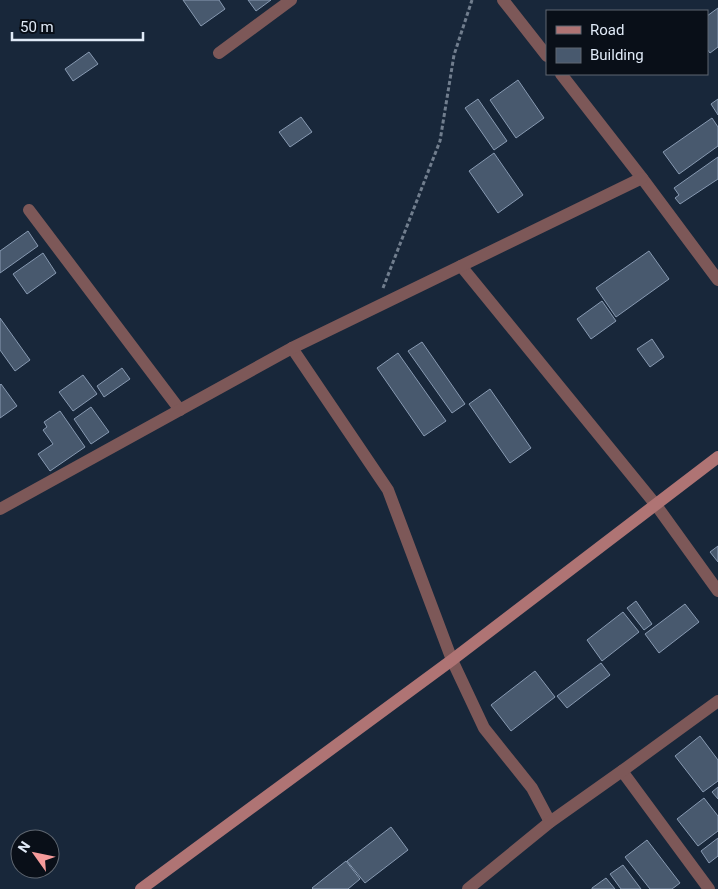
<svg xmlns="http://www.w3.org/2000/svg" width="718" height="889" font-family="Roboto,sans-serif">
<rect width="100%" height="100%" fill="#18273a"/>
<!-- building -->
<g fill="#48596e" stroke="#889ab2">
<polygon points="183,0 219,0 225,9 201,26"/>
<polygon points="248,0 271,0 256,11"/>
<polygon points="718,8 718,47 710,53 707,49 707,16"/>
<polygon points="89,52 98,64 73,81 65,69"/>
<polygon points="518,80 544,118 516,138 490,100"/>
<polygon points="478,99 507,141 494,150 465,108"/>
<polygon points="718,99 718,115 711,104"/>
<polygon points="301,117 312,132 290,147 279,132"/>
<polygon points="712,118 718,127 718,146 679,174 663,152"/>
<polygon points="494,153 523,195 498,213 469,171"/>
<polygon points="718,157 718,179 680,204 675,198 679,195 674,188"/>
<polygon points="28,231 38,246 0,273 0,251"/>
<polygon points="649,251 669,279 616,317 596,288"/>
<polygon points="43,253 56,273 27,294 13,274"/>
<polygon points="602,301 616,321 591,339 577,319"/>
<polygon points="0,318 30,360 15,371 0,350"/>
<polygon points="652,339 664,357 650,367 637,349"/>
<polygon points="422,342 465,404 452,413 408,351"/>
<polygon points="398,353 446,421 424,436 377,368"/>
<polygon points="122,368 130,379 104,397 97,386"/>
<polygon points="83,375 97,394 73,411 59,392"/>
<polygon points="1,384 17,406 0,418 0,385"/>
<polygon points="490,389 531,448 510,463 469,404"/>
<polygon points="91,407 109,432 91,444 74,419"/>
<polygon points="60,411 85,447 50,471 38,454 53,444 43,430 47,427 44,422"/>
<polygon points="718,546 718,562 710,552"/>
<polygon points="636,601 652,624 644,630 627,608"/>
<polygon points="685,604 699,622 659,653 645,634"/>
<polygon points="623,612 639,632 602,661 587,640"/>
<polygon points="601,663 610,675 567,708 557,696"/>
<polygon points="535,671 555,697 511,731 491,705"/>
<polygon points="700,736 718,760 718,781 703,792 675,756"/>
<polygon points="718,787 718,799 712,792"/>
<polygon points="704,798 718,816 718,831 698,846 677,819"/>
<polygon points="391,827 408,850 365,883 347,861"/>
<polygon points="718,838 718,856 709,863 701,851"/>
<polygon points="647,840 680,883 672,889 650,889 625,857"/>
<polygon points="346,861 360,879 348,889 313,889 312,888"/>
<polygon points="623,865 641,889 621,889 610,874"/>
<polygon points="606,878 615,889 592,889 592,888"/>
</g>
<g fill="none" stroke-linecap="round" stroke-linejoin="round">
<!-- path -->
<polyline stroke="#717e8e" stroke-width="3" stroke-dasharray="4 2.5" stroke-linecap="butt" points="383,288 440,141 454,55 472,0"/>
<!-- street -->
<g stroke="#7d5858" stroke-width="12">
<polyline points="503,0 547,56"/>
<polyline points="219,53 291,0"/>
<polyline points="561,74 642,178 718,280"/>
<polyline points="29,210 180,410"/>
<polyline points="461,266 656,505 718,591"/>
<polyline points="292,348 388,490 452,660 484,728 532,788 550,822"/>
<polyline points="0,509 292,348 642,178"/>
<polyline points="622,771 709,889"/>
<polyline points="468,889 550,822 622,771 718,701"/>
</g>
<!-- secondary -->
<polyline stroke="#af7474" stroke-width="12" points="141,889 452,660 718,457"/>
</g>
<!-- legend -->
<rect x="546" y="10" width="162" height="65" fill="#090f18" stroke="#5f6771"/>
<rect x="556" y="26" width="25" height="8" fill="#af7474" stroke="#5f6771"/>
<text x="590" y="35" font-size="15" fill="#e0eaf7">Road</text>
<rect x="556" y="48" width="25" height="15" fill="#48596e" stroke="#5f6771"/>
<text x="590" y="60" font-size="15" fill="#e0eaf7">Building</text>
<!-- north arrow -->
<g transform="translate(35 854) rotate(303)"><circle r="24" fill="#090f18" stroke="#5f6771"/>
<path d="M0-4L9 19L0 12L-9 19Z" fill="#f59b9b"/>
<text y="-8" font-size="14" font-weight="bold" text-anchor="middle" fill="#e0eaf7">N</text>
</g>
<!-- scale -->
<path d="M12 32v8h131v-8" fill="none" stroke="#e0eaf7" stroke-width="2.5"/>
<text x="20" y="32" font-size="15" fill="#e0eaf7" stroke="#090f18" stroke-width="4" paint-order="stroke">50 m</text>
</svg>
